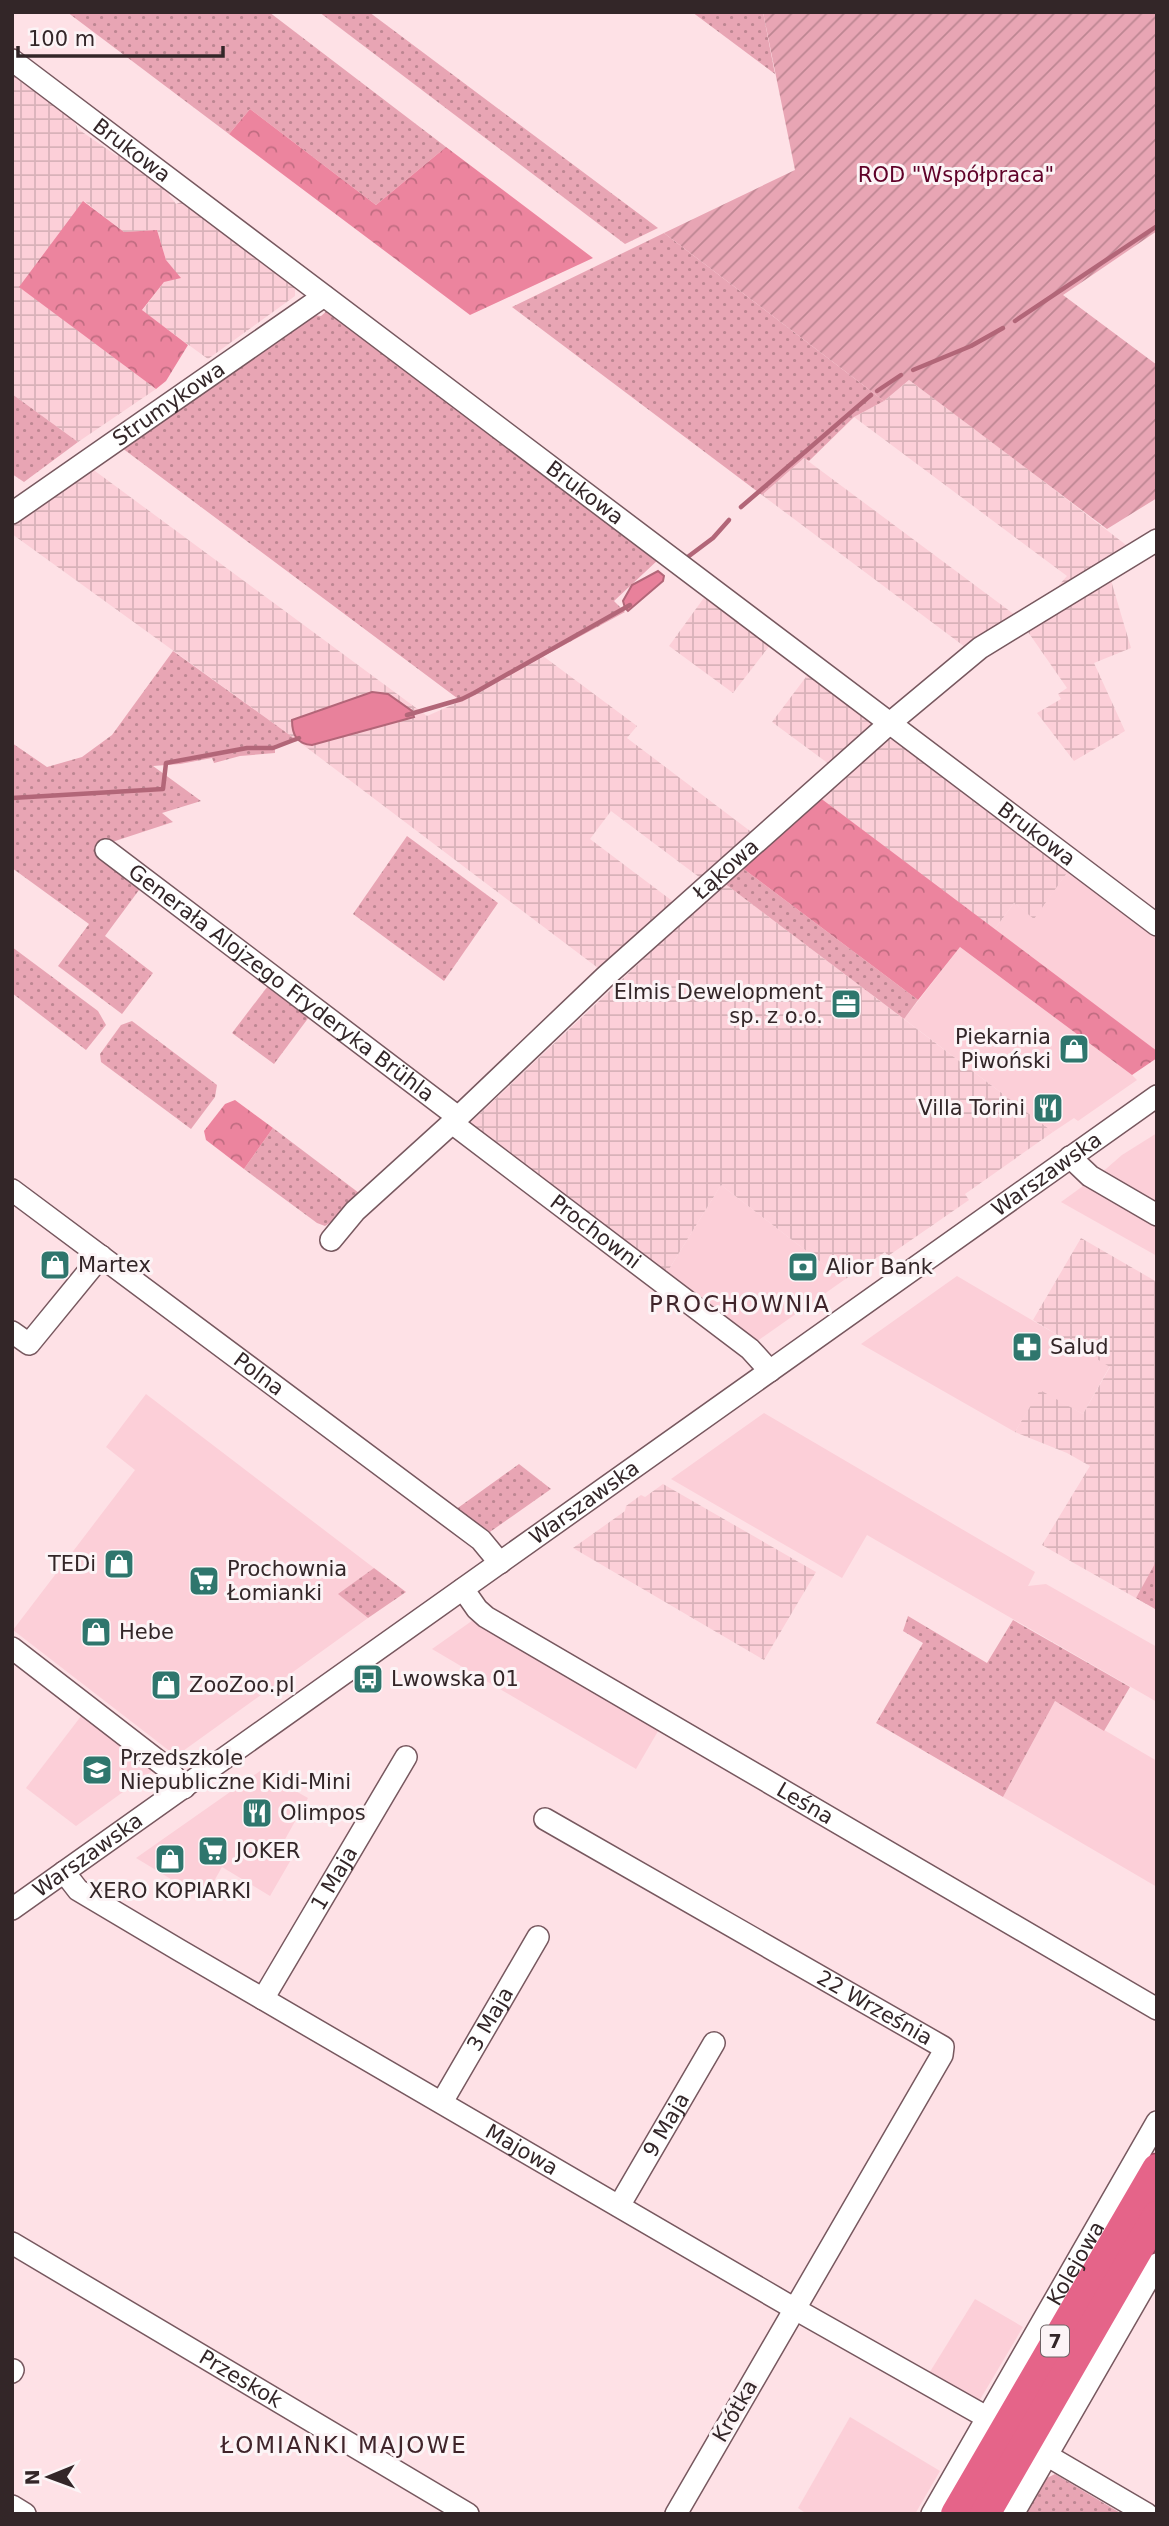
<svg xmlns="http://www.w3.org/2000/svg" width="1169" height="2526" font-family="'DejaVu Sans',sans-serif">
<defs>
<pattern id="industrial-grid" width="8" height="8" patternUnits="userSpaceOnUse" patternTransform="scale(1.75)"><rect width="8" height="8" fill="#fccfd8"/><path d="M0 4h8M4 0v8" fill="none" stroke="#d8b2b9"/></pattern>
<pattern id="grass-dots" width="8" height="8" patternUnits="userSpaceOnUse" patternTransform="scale(1.75)"><rect width="8" height="8" fill="#e8a5b4"/><path d="M2 2h.1M6 6h.1" fill="none" stroke="#bd8692" stroke-width="1.8" stroke-linecap="round"/></pattern>
<pattern id="forest-crowns" width="20" height="18" patternUnits="userSpaceOnUse" patternTransform="scale(1.75)"><rect width="20" height="18" fill="#ec849e"/><path d="M2 6a3 3 0 1 1 6 0M12 15a3 3 0 1 1 6 0" fill="none" stroke="#c06c81"/></pattern>
<pattern id="garden-furrows" width="10" height="10" patternUnits="userSpaceOnUse" patternTransform="scale(1.75)"><rect width="10" height="10" fill="#e8a5b4"/><path d="M-1 1l2-2M0 10L10 0M9 11l2-2" fill="none" stroke="#bd8692"/></pattern>
</defs>
<rect width="100%" height="100%" fill="#fee1e6"/>
<!-- built -->
<g fill="#fccfd8">
<polygon points="1069,870 1157,936 1157,1051 994,930 1014,903 1034,918"/>
<polygon points="960,947 1132,1075 1137,1080 1078,1121 1074,1118 1053,1132 904,1019"/>
<polygon points="1157,1133 1157,1209 1099,1175 1122,1155"/>
<polygon points="1090,1181 1157,1220 1157,1256 1061,1202"/>
<polygon points="721,1185 844,1280 756,1342 666,1274"/>
<polygon points="957,1276 1110,1366 1083,1414 1040,1391 1015,1432 861,1344"/>
<polygon points="146,1394 374,1568 339,1594 368,1618 176,1756 13,1630 135,1470 106,1447"/>
<polygon points="764,1413 1035,1572 1028,1586 1046,1584 1157,1647 1157,1702 867,1535 842,1578 671,1479"/>
<polygon points="476,1618 661,1726 636,1769 432,1649"/>
<polygon points="1055,1701 1157,1761 1157,1887 1003,1797"/>
<polygon points="85,1711 153,1764 152,1771 76,1826 26,1788"/>
<polygon points="260,1771 308,1798 283,1843 296,1851 270,1896 222,1867 204,1899 136,1858"/>
<polygon points="975,2299 1023,2327 978,2403 928,2375"/>
<polygon points="850,2417 940,2471 915,2514 807,2514 798,2508"/>
</g>
<!-- industrial -->
<g fill="url(#industrial-grid)">
<polygon points="12,71 73,118 78,129 117,156 122,151 173,191 169,195 176,204 184,201 295,282 295,296 208,359 142,311 164,282 166,260 157,230 124,232 84,201 20,287 156,389 78,442 12,394"/>
<polygon points="909,380 1017,461 1130,548 1064,591 1059,585 1067,576 854,417 884,401"/>
<polygon points="804,458 1019,618 965,647 762,495"/>
<polygon points="91,468 427,716 461,701 543,656 637,726 627,738 754,834 703,880 611,811 590,839 675,903 602,971 298,741 12,534 12,521"/>
<polygon points="1110,577 1131,648 1094,663 1125,731 1074,761 1037,713 1061,699 1058,694 1067,688 1026,629"/>
<polygon points="706,595 771,644 733,693 669,646"/>
<polygon points="809,673 873,720 873,731 833,767 772,722"/>
<polygon points="885,740 897,740 1069,870 1034,919 1014,903 994,930 819,797"/>
<polygon points="724,883 1053,1132 965,1194 969,1200 888,1256 885,1252 844,1280 721,1185 666,1274 470,1123"/>
<polygon points="1081,1238 1157,1282 1157,1610 1042,1545 1090,1466 1067,1453 1015,1432 1040,1390 1083,1414 1110,1367 1033,1320"/>
<polygon points="663,1484 816,1572 764,1660 573,1548 625,1511 626,1506 641,1495 645,1497"/>
</g>
<!-- grass -->
<g fill="url(#grass-dots)">
<polygon points="67,12 269,12 446,147 376,205 250,109 229,134"/>
<polygon points="319,12 369,12 658,228 625,244"/>
<polygon points="692,12 763,12 775,74"/>
<polygon points="664,233 884,401 854,417 809,461 804,458 762,495 512,307"/>
<polygon points="328,310 659,559 614,601 625,612 461,701 122,448 304,314 321,316"/>
<polygon points="12,394 78,442 24,482 12,474"/>
<polygon points="173,651 298,741 275,745 275,753 240,756 214,763 212,758 180,764 153,766 201,801 162,813 173,822 106,844 142,886 105,936 153,973 122,1014 58,966 89,924 12,868 12,743 47,767 82,757 112,735"/>
<polygon points="407,836 498,903 444,981 353,914"/>
<polygon points="741,867 918,1000 904,1019 724,883"/>
<polygon points="12,947 98,1011 106,1025 86,1050 12,993"/>
<polygon points="271,982 312,1013 274,1064 232,1033"/>
<polygon points="132,1021 217,1085 215,1097 191,1129 101,1062 100,1054 121,1025"/>
<polygon points="273,1128 363,1196 343,1214 325,1226 317,1223 244,1169"/>
<polygon points="519,1464 551,1489 487,1534 455,1510"/>
<polygon points="1157,1560 1157,1610 1136,1598"/>
<polygon points="374,1568 406,1592 368,1618 338,1594"/>
<polygon points="908,1616 987,1663 1013,1620 1130,1687 1104,1731 1055,1701 1003,1797 876,1723 923,1643 903,1631"/>
<polygon points="1055,2474 1122,2514 1022,2514 1041,2481"/>
</g>
<!-- forest -->
<g fill="url(#forest-crowns)">
<polygon points="250,109 376,205 446,147 593,258 470,315 229,134"/>
<polygon points="83,201 124,232 157,230 166,260 181,278 164,282 142,310 188,345 166,381 156,389 19,287"/>
<polygon points="819,797 1157,1051 1157,1058 1132,1075 960,947 918,1000 741,867"/>
<polygon points="235,1100 273,1128 244,1169 206,1140 204,1131 225,1104"/>
</g>
<!-- garden -->
<polygon fill="url(#garden-furrows)" points="763,12 1157,12 1157,231 1063,295 1157,365 1157,498 1107,529 909,380 884,401 664,233 795,170"/>
<!-- water -->
<g fill="#e8819b" stroke="#b26678" stroke-width="2">
<polygon points="658,571 664,576 663,581 628,611 625,608 623,601 632,585"/>
<path d="M 372,692 L 388,694 L 412,711 L 414,717 L 312,745 C 297,744 292,735 292,720 Z"/>
</g>
<g fill="none" stroke-linecap="round" stroke-linejoin="round">
<!-- stream -->
<g stroke="#b26678" stroke-width="4.5">
<polyline points="1015,321 1157,226"/>
<polyline points="913,370 971,346 1003,328"/>
<polyline points="877,391 901,375"/>
<polyline points="741,507 871,395"/>
<polyline points="685,559 713,538 729,520"/>
<polyline points="407,715 462,699 474,693 630,605"/>
<polyline points="12,798 163,789 166,763 247,748 273,748 299,738"/>
</g>
<!-- minor casing -->
<g stroke="#77585f" stroke-width="24">
<g id="minor">
<path id="s1" d="M 12,60 L 1157,925"/>
<path id="s2" d="M 12,513 L 324,296"/>
<path id="s3" d="M 106,850 L 458,1117"/>
<path id="s4" d="M 452,1123 L 750,1349 L 770,1371"/>
<polyline points="1070,1157 1090,1176 1157,1215"/>
<path id="s5" d="M 12,1190 L 481,1540 L 500,1563"/>
<path id="s6" d="M 331,1240 L 355,1211 L 452,1123 L 605,977 L 890,723 L 980,648 L 1157,540"/>
<polyline points="12,1332 29,1344 101,1256"/>
<path id="s7" d="M 463,1589 L 477,1609 L 486,1617 L 1157,2009"/>
<polyline points="12,1648 166,1767 184,1788"/>
<path id="s8" d="M 545,1819 L 943,2047 L 942,2055 L 676,2514"/>
<path id="s9" d="M 64,1872 L 78,1890 L 179,1950 L 795,2309 L 988,2418"/>
<path id="s10" d="M 12,1909 L 1157,1096"/>
<path id="s11" d="M 263,1999 L 406,1757"/>
<path id="s12" d="M 442,2102 L 538,1937"/>
<path id="s13" d="M 619,2206 L 714,2043"/>
<path id="s14" d="M 12,2243 L 468,2514"/>
<polyline points="12,2372 13,2370"/>
<polyline points="1048,2456 1147,2514"/>
<polyline points="12,2506 25,2514"/>
<path id="s15" d="M 932,2514 L 1157,2122"/>
<polyline points="1013,2514 1157,2264"/>
</g>
</g>
<!-- highway casing -->
<g stroke="#a74e67" stroke-width="33">
<g id="highway">
<polyline points="956,2514 1157,2169"/>
<polyline points="985,2514 1157,2216"/>
</g>
</g>
<!-- minor -->
<use href="#minor" stroke="#fff" stroke-width="21"/>
<!-- highway -->
<use href="#highway" stroke="#e56489" stroke-width="30"/>
</g>
<!-- icons -->
<defs>
<g id="office-square" transform="scale(1.575)"><rect x="-9" y="-9" width="18" height="18" rx="4" fill="#2f766d" stroke="#fcf4f6"/><path d="M-6-3h4V-5.5h4V-3h4V5H-6ZM-1-4.5V-3h2v-1.5ZM-6 0V1H6V0Z" fill="#fff"/></g>
<g id="shop-square" transform="scale(1.575)"><rect x="-9" y="-9" width="18" height="18" rx="4" fill="#2f766d" stroke="#fcf4f6"/><path d="M-5-2.5h2.3a2.7 3.5 0 0 1 5.4 0H5L5.5 6h-11ZM-1.5-2.5h3a1.5 2.3 0 0 0-3 0Z" fill="#fff"/></g>
<g id="restaurant-square" transform="scale(1.575)"><rect x="-9" y="-9" width="18" height="18" rx="4" fill="#2f766d" stroke="#fcf4f6"/><path d="M-5-6h1v4h1v-4h1v4h1v-4h1v5L-1.5 .5V6h-2V.5L-5-1ZM5-6V6H3V1.5H1.5Q1.5-4 5-6Z" fill="#fff"/></g>
<g id="bank-square" transform="scale(1.575)"><rect x="-9" y="-9" width="18" height="18" rx="4" fill="#2f766d" stroke="#fcf4f6"/><path d="M-6-4H6V4H-6ZM0-2.3a2.3 2.3 0 1 0 0 4.6a2.3 2.3 0 1 0 0-4.6Z" fill="#fff"/></g>
<g id="pharmacy-square" transform="scale(1.575)"><rect x="-9" y="-9" width="18" height="18" rx="4" fill="#2f766d" stroke="#fcf4f6"/><path d="M-2-6h4v4h4v4h-4v4h-4v-4h-4v-4h4Z" fill="#fff"/></g>
<g id="supermarket-square" transform="scale(1.575)"><rect x="-9" y="-9" width="18" height="18" rx="4" fill="#2f766d" stroke="#fcf4f6"/><path d="M-6-5.5h2.5l.6 2H6L4.5 2H-2.5L-4.4-4H-6ZM-1.5 3.2a1.3 1.3 0 1 0 .1 0ZM3 3.2a1.3 1.3 0 1 0 .1 0Z" fill="#fff"/></g>
<g id="bus-square" transform="scale(1.575)"><rect x="-9" y="-9" width="18" height="18" rx="4" fill="#2f766d" stroke="#fcf4f6"/><path d="M-5-6H5V4H4V6H2V4H-2V6H-4V4H-5ZM-3.5-4V0h7V-4ZM-3.5 1.2v1.5H-2V1.2ZM2 1.2v1.5H3.5V1.2Z" fill="#fff"/></g>
<g id="school-square" transform="scale(1.575)"><rect x="-9" y="-9" width="18" height="18" rx="4" fill="#2f766d" stroke="#fcf4f6"/><path d="M0-5L7-2L0 1L-7-2ZM-4 1L0 2.5L4 1V4Q0 6-4 4Z" fill="#fff"/></g>
</defs>
<g fill-rule="evenodd">
<use href="#office-square" x="846" y="1004"/>
<use href="#shop-square" x="1074" y="1049"/>
<use href="#restaurant-square" x="1048" y="1108"/>
<use href="#shop-square" x="55" y="1265"/>
<use href="#bank-square" x="803" y="1267"/>
<use href="#pharmacy-square" x="1027" y="1347"/>
<use href="#shop-square" x="119" y="1564"/>
<use href="#supermarket-square" x="204" y="1581"/>
<use href="#shop-square" x="96" y="1632"/>
<use href="#bus-square" x="368" y="1679"/>
<use href="#shop-square" x="166" y="1685"/>
<use href="#school-square" x="97" y="1770"/>
<use href="#restaurant-square" x="257" y="1813"/>
<use href="#supermarket-square" x="213" y="1851"/>
<use href="#shop-square" x="170" y="1859"/>
</g>
<g text-anchor="middle" stroke-width="6" stroke-linejoin="round" paint-order="stroke">
<!-- shield labels -->
<rect fill="#fcf4f6" stroke="#6f6466" stroke-width="2" x="1041" y="2325.5" width="28" height="31" rx="5"/>
<g font-size="19" font-weight="bold" fill="#332628">
<text x="1055" y="2348">7</text>
</g>
<!-- street labels -->
<g font-size="21" fill="#332628" stroke="#fcf4f6">
<text dy="7" stroke="none"><textPath href="#s1" startOffset="150">Brukowa</textPath></text>
<text dy="7" stroke="none"><textPath href="#s2" startOffset="191">Strumykowa</textPath></text>
<text dy="7" stroke="none"><textPath href="#s1" startOffset="718">Brukowa</textPath></text>
<text dy="7" stroke="none"><textPath href="#s1" startOffset="1284">Brukowa</textPath></text>
<text dy="7" stroke="none"><textPath href="#s6" startOffset="542">Łąkowa</textPath></text>
<text dy="7" stroke="none"><textPath href="#s3" startOffset="220">Generała Alojzego Fryderyka Brühla</textPath></text>
<text dy="7" stroke="none"><textPath href="#s10" startOffset="1269">Warszawska</textPath></text>
<text dy="7" stroke="none"><textPath href="#s4" startOffset="180">Prochowni</textPath></text>
<text dy="7" stroke="none"><textPath href="#s5" startOffset="308">Polna</textPath></text>
<text dy="7" stroke="none"><textPath href="#s10" startOffset="702">Warszawska</textPath></text>
<text dy="7" stroke="none"><textPath href="#s7" startOffset="406">Leśna</textPath></text>
<text dy="7" stroke="none"><textPath href="#s10" startOffset="93">Warszawska</textPath></text>
<text dy="7" stroke="none"><textPath href="#s11" startOffset="140">1 Maja</textPath></text>
<text dy="7" stroke="none"><textPath href="#s8" startOffset="380">22 Września</textPath></text>
<text dy="7" stroke="none"><textPath href="#s12" startOffset="96">3 Maja</textPath></text>
<text dy="7" stroke="none"><textPath href="#s13" startOffset="94">9 Maja</textPath></text>
<text dy="7" stroke="none"><textPath href="#s9" startOffset="537">Majowa</textPath></text>
<text dy="7" stroke="none"><textPath href="#s15" startOffset="289">Kolejowa</textPath></text>
<text dy="7" stroke="none"><textPath href="#s14" startOffset="266">Przeskok</textPath></text>
<text transform="translate(735 2411) rotate(-60)" y="7">Krótka</text>
</g>
<!-- park labels -->
<g font-size="21" fill="#5f0028" stroke="#fcf4f6">
<text x="956" y="182">ROD "Współpraca"</text>
</g>
<!-- poi labels -->
<g font-size="21" fill="#332628" stroke="#fcf4f6" text-anchor="start">
<text x="823" y="999" text-anchor="end">Elmis Dewelopment<tspan x="823" dy="24">sp. z o.o.</tspan></text>
<text x="1051" y="1044" text-anchor="end">Piekarnia<tspan x="1051" dy="24">Piwoński</tspan></text>
<text x="1025" y="1115" text-anchor="end">Villa Torini</text>
<text x="78" y="1272">Martex</text>
<text x="826" y="1274">Alior Bank</text>
<text x="1050" y="1354">Salud</text>
<text x="96" y="1571" text-anchor="end">TEDi</text>
<text x="227" y="1576">Prochownia<tspan x="227" dy="24">Łomianki</tspan></text>
<text x="119" y="1639">Hebe</text>
<text x="391" y="1686">Lwowska 01</text>
<text x="189" y="1692">ZooZoo.pl</text>
<text x="120" y="1765">Przedszkole<tspan x="120" dy="24">Niepubliczne Kidi-Mini</tspan></text>
<text x="280" y="1820">Olimpos</text>
<text x="236" y="1858">JOKER</text>
<text x="170" y="1898" text-anchor="middle">XERO KOPIARKI</text>
</g>
<!-- neighbourhood labels -->
<g font-size="23" letter-spacing="2" fill="#3f242a" stroke="#fcf4f6">
<text x="740" y="1312">PROCHOWNIA</text>
<text x="344" y="2453">ŁOMIANKI MAJOWE</text>
</g>
</g>
<!-- border -->
<rect width="1169" height="2526" fill="none" stroke="#332628" stroke-width="28"/>
<!-- north arrow -->
<g transform="translate(49 2477) rotate(269)" stroke="#fcf4f6" stroke-width="5" paint-order="stroke">
<path d="M0-5L12 26L0 18L-12 26Z" fill="#332628"/>
<text y="-10" font-size="19" font-weight="bold" text-anchor="middle" fill="#332628">N</text>
</g>
<!-- scale -->
<path d="M18 46v10h205v-10" fill="none" stroke="#332628" stroke-width="3.5"/>
<text x="28" y="46" font-size="21" fill="#332628" stroke="#fcf4f6" stroke-width="5" paint-order="stroke">100 m</text>
</svg>
